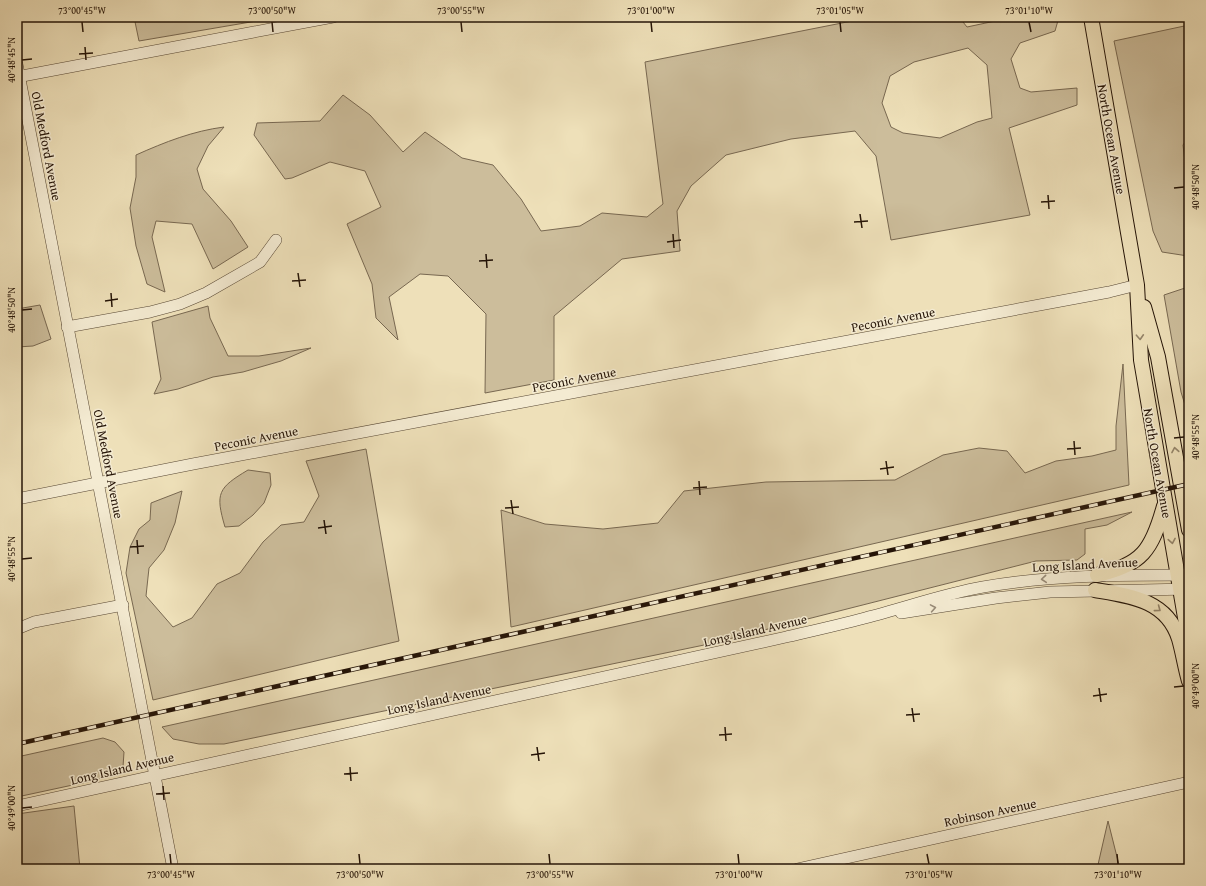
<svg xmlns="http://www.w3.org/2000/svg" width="1206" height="886" font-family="'Gentium Book Plus',serif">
<rect width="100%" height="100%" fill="#eee0b9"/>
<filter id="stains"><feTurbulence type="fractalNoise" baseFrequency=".005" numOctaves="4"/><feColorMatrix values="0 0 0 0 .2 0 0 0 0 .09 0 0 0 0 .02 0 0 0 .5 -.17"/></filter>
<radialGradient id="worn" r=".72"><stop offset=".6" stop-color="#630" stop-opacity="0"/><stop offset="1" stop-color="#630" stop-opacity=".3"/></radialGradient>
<!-- green -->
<g fill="#ccbd9b" stroke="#786851" fill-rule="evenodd">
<polygon points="134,17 280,17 139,41"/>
<path d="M 852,17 L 959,17 L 967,27 L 1014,17 L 1059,17 L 1055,31 L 1020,43 L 1011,59 L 1020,88 L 1031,92 L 1077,88 L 1077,105 L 1009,128 L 1030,215 L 891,240 L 876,156 L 855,131 L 791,139 L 726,155 L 691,186 L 677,211 L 680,251 L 622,259 L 554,316 L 554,380 L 485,393 L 486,314 L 448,276 L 420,274 L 389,297 L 398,340 L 376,318 L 372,284 L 347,224 L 381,207 L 365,171 L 330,162 L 292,178 L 285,179 L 254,135 L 257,123 L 320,121 L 343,95 L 370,115 L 403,152 L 425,132 L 462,158 L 493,165 L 521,199 L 541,231 L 580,226 L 602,213 L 647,217 L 663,204 L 645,62 L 852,21 ZM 968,48 L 987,65 L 992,118 L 977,122 L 940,138 L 903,133 L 891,127 L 882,103 L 890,76 L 914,62 Z"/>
<polygon points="1189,25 1189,136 1183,145 1189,195 1188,256 1162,252 1153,231 1114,41"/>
<path d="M 224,127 L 208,146 L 197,169 L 203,189 L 231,221 L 248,247 L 213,269 L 192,224 L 156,221 L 152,237 L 165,292 L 147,284 L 136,246 L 130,208 L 136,177 L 136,155 C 165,142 193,131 224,127 Z"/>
<polygon points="1185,288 1189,288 1189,418 1181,392 1164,295"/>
<polygon points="40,305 51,339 33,346 17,347 17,309"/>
<polygon points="208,306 210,318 228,356 259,356 311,348 281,361 243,372 213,377 178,389 154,394 161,379 152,322"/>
<polygon points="1123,364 1129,485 511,627 501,510 545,524 603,529 658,523 684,491 766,482 895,480 943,455 979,448 1007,451 1025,473 1056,461 1092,456 1116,450 1116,426"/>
<polygon points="366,449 399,641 153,700 126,573 130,547 139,529 150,520 151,503 182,491 175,523 164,550 149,568 146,596 173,627 192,618 217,584 240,573 263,542 281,525 304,522 319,496 306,461"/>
<path d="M 248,470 L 270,473 L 271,485 L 264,503 L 253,515 L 239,526 L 225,527 C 215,493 218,488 248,470 Z"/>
<polygon points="1132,512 1107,525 1085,529 1085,554 1077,560 1036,561 709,644 224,744 199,744 173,739 162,727"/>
<polygon points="103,738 115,742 124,752 123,767 96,780 17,797 17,757"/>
<polygon points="74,806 80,869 17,869 17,814"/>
<polygon points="1108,821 1120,869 1097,869"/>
</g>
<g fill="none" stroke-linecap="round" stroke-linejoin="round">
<!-- minor casing -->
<g stroke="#574734" stroke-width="12">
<g id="minor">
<polyline points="17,64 173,869"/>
<polyline points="17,77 333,17"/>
<polyline points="67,327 150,312 180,304 206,293 260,262 276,240"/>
<polyline points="17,499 193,464 1109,292 1137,285"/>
<polyline points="901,613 996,598 1050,592 1189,589"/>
<polyline points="17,629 34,622 123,605"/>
<path d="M 17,806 L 786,637 C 812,631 839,625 865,618 C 905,608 943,594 983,587 C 1051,575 1120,575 1189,575"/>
<polyline points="797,869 1189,782"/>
</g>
</g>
<!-- major casing -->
<g stroke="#251407" stroke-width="16">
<g id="major">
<polyline points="1091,17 1137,285 1141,360 1189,641"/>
<polyline points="1144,307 1158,357 1189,530"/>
<path d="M 1097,575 C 1142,565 1152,550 1164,506"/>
<path d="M 1095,590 C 1130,596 1167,600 1179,639 C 1183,653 1185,667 1189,681"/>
</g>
</g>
<!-- minor -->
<use href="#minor" stroke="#f4ebd2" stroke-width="11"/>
<!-- major -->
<use href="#major" stroke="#eee0b9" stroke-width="14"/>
<!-- rail casing -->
<g stroke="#251407" stroke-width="4.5">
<polyline id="rail" points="17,744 1189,484"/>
</g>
<!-- rail -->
<use href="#rail" stroke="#f4ebd2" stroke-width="3" stroke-dasharray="9" stroke-linecap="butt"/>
</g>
<!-- one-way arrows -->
<defs><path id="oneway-chevron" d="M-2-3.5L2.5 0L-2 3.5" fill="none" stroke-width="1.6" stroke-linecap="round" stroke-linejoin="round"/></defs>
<g stroke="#948469">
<use href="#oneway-chevron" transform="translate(1140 337) rotate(87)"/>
<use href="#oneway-chevron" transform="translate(1175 450) rotate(-100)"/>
<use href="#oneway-chevron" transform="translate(1172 541) rotate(80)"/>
<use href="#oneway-chevron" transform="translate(1158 609) rotate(37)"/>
</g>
<g stroke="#978a77">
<use href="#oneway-chevron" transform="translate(1044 579) rotate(175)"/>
<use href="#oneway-chevron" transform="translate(933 608) rotate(-10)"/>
</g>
<!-- ticks -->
<path fill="none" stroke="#251407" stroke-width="1.5" d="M 82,22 L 83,32M 272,22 L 273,32M 461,22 L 462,32M 651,22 L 652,32M 840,22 L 841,32M 1029,22 L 1031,32M 85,47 L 86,60M 79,54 L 93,53M 22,60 L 32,59M 1174,188 L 1184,187M 1048,195 L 1049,209M 1041,202 L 1055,201M 860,214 L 862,228M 854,222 L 868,221M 673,234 L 674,248M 667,242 L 681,240M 486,254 L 487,268M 479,261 L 493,260M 298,273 L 300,287M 292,281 L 306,280M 111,293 L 112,307M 105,301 L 118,299M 22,310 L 32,309M 1174,438 L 1184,437M 1074,441 L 1075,455M 1067,449 L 1081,448M 886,461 L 888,475M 880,469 L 894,467M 699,481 L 700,495M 693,488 L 707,487M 511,500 L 513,514M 505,508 L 519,507M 324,520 L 326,534M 318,528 L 332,526M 137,540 L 138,554M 130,547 L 144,546M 22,559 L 32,558M 1174,687 L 1184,686M 1099,688 L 1101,702M 1093,696 L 1107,694M 912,708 L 914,722M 906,715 L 920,714M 725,727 L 726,741M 719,735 L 732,734M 537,747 L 539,761M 531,755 L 545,753M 350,767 L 351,781M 344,774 L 358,773M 163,786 L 164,800M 156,794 L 170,793M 22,808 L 32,807M 170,854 L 171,864M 359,854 L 360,864M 549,854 L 550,864M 738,854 L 739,864M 927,854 L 929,864M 1117,854 L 1118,864"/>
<g text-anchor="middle" stroke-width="3" stroke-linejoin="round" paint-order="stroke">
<!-- street labels -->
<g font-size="13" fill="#251407" stroke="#f4ebd2">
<text transform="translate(1112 139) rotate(80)" y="5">North Ocean Avenue</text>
<text transform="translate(47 146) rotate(79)" y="5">Old Medford Avenue</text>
<text transform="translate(893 319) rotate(-11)" y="5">Peconic Avenue</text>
<text transform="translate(574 379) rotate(-11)" y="5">Peconic Avenue</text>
<text transform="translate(256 438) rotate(-11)" y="5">Peconic Avenue</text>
<text transform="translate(1158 463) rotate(80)" y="5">North Ocean Avenue</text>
<text transform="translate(109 464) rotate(79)" y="5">Old Medford Avenue</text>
<text transform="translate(1085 564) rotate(-3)" y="5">Long Island Avenue</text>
<text transform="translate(755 630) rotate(-13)" y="5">Long Island Avenue</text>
<text transform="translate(439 699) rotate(-12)" y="5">Long Island Avenue</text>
<text transform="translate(122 768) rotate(-13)" y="5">Long Island Avenue</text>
<text transform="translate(990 812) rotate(-12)" y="5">Robinson Avenue</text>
</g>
</g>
<!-- margin -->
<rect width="1206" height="886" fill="none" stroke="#eee0b9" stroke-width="44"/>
<rect x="22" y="22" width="1162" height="842" fill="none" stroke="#251407" stroke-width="1.5"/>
<g font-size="10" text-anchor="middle" fill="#251407">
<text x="82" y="14">73°00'45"W</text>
<text x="272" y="14">73°00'50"W</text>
<text x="461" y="14">73°00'55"W</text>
<text x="651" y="14">73°01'00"W</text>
<text x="840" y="14">73°01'05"W</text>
<text x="1029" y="14">73°01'10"W</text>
<text transform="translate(11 60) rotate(-90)" y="4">40°48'45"N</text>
<text transform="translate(1195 187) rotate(-90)" y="4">40°48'50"N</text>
<text transform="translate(11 310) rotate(-90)" y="4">40°48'50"N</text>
<text transform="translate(1195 437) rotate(-90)" y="4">40°48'55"N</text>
<text transform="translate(11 559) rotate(-90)" y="4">40°48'55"N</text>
<text transform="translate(1195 686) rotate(-90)" y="4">40°49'00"N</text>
<text transform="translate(11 808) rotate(-90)" y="4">40°49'00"N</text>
<text x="171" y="878">73°00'45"W</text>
<text x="360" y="878">73°00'50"W</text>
<text x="550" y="878">73°00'55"W</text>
<text x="739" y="878">73°01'00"W</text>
<text x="929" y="878">73°01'05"W</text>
<text x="1118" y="878">73°01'10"W</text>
</g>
<rect width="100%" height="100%" filter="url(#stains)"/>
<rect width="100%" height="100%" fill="url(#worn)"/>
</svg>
